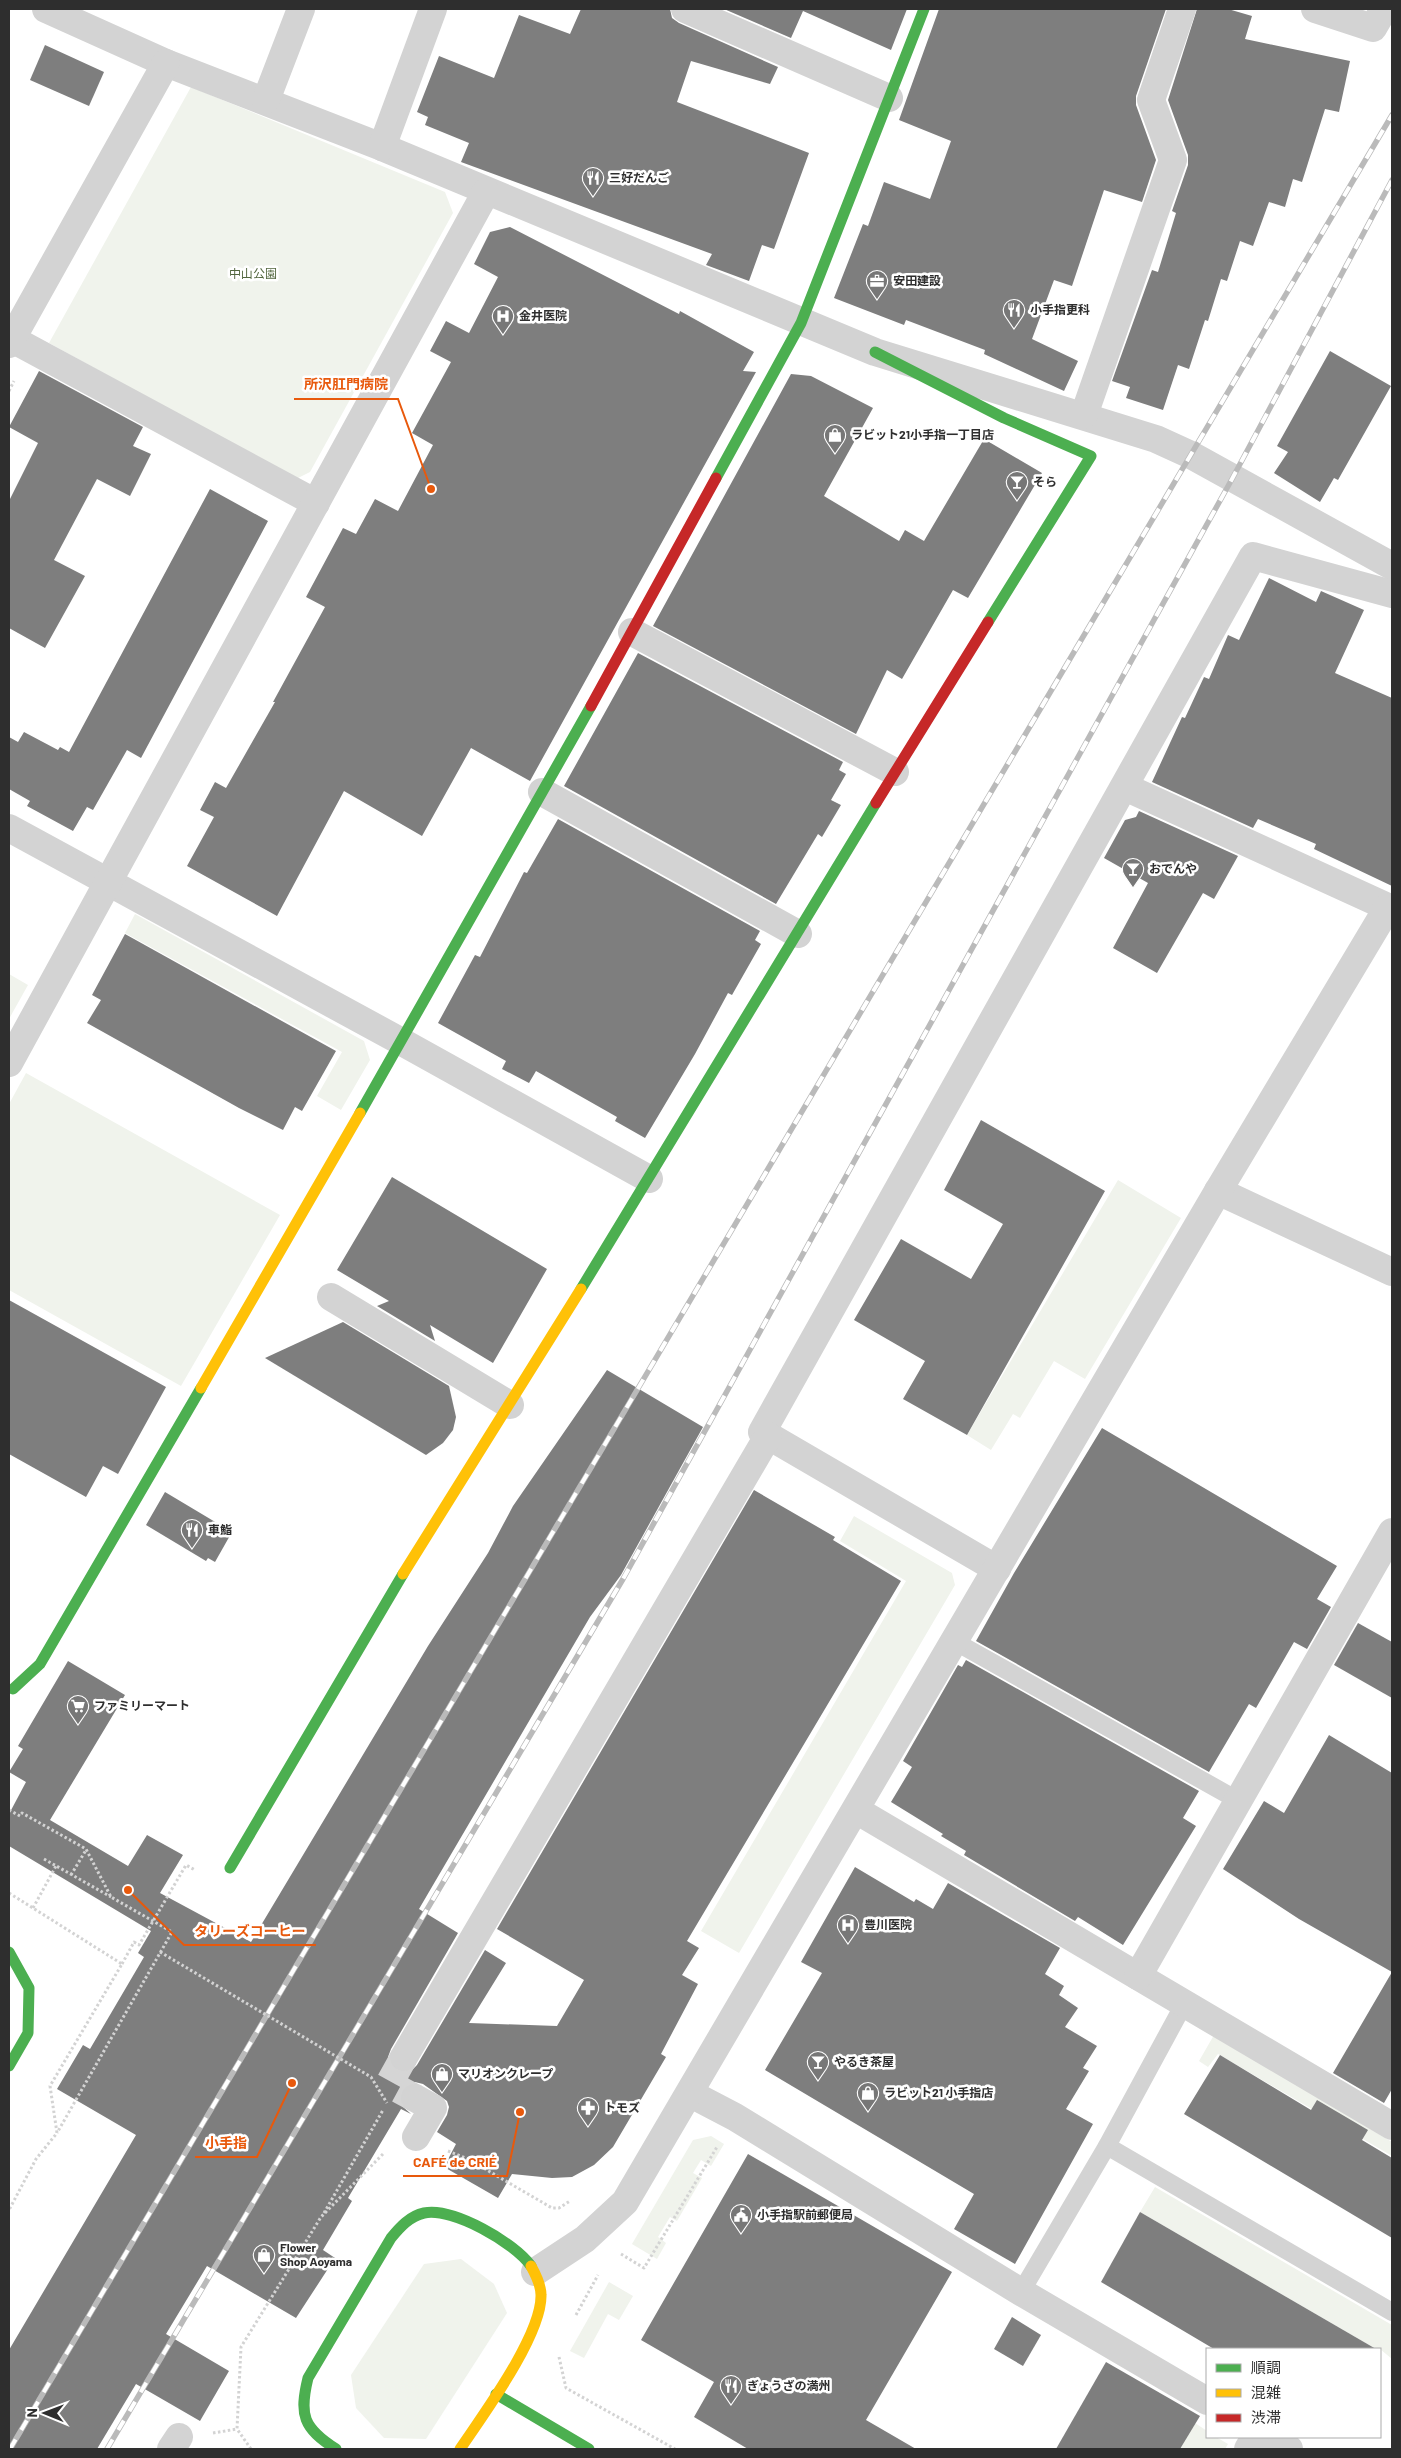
<svg xmlns="http://www.w3.org/2000/svg" width="1401" height="2458" font-family="Barlow,'Noto Sans JP',sans-serif">
<rect width="100%" height="100%" fill="#fff"/>
<!-- green -->
<g fill="#f0f3ec">
<polygon points="191,87 445,192 453,213 310,472 296,479 49,343"/>
<polygon points="135,914 364,1041 370,1060 341,1110 317,1096 342,1052 125,933"/>
<polygon points="9,974 28,985 9,1019"/>
<polygon points="26,1073 280,1215 181,1386 9,1290 9,1104"/>
<polygon points="1118,1180 1181,1218 1085,1379 1054,1361 1020,1418 1013,1414 991,1450 967,1435"/>
<polygon points="854,1516 952,1573 955,1585 739,1953 701,1931 906,1581 840,1541"/>
<polygon points="1214,2035 1392,2142 1392,2156 1218,2054 1208,2067 1199,2061"/>
<polygon points="711,2136 724,2144 711,2166 701,2160 693,2173 702,2178 677,2221 670,2217 658,2237 666,2243 657,2259 632,2244 693,2140"/>
<polygon points="1155,2187 1392,2325 1392,2359 1380,2349 1376,2349 1140,2212"/>
<polygon points="461,2259 494,2284 507,2313 426,2439 384,2438 356,2408 351,2375 424,2264"/>
<polygon points="609,2282 633,2296 619,2320 608,2314 584,2358 570,2351"/>
<polygon points="1195,2423 1207,2431 1207,2437 1216,2437 1228,2444 1225,2449 1179,2449"/>
</g>
<!-- building -->
<g fill="#7e7e7e">
<polygon points="581,9 670,9 672,18 679,23 778,67 770,84 691,61 677,102 809,153 774,249 762,245 749,281 706,265 712,254 461,162 469,143 425,125 428,117 417,112 439,56 494,78 519,15 570,34"/>
<polygon points="724,9 907,9 891,50 803,11 791,38"/>
<polygon points="939,9 1166,9 1136,96 1136,105 1156,160 1142,202 1104,190 1072,286 1054,280 1032,339 1078,361 1064,391 984,354 985,350 906,320 904,325 834,298 863,224 868,226 884,182 930,199 951,141 899,120"/>
<polygon points="1197,9 1228,9 1252,16 1245,39 1350,61 1339,112 1325,109 1302,182 1293,179 1285,207 1269,202 1253,246 1240,241 1227,281 1221,279 1208,321 1205,320 1189,369 1178,365 1163,410 1126,398 1130,387 1112,381 1152,270 1158,272 1176,213 1172,211 1188,165 1188,155 1168,100"/>
<polygon points="45,45 104,72 89,106 30,80"/>
<polygon points="510,227 679,314 680,311 754,352 743,371 756,372 530,781 471,748 422,836 344,791 277,916 187,866 214,817 200,810 215,782 226,788 275,702 273,702 325,607 306,597 343,528 356,534 375,499 398,511 433,445 412,433 451,362 430,351 446,321 469,333 498,277 474,264 490,232"/>
<polygon points="1330,351 1391,386 1338,480 1334,478 1320,502 1274,473 1288,452 1277,446"/>
<polygon points="39,371 143,427 133,446 151,454 130,496 97,479 54,560 85,576 45,648 9,628 9,501 38,443 9,427"/>
<polygon points="791,374 811,376 873,408 824,496 899,541 905,530 924,541 984,439 1042,473 968,598 953,590 902,679 887,670 856,734 653,626"/>
<polygon points="210,489 268,521 141,758 127,750 93,810 87,807 73,831 27,806 30,801 9,789 9,737 18,742 24,732 58,750 60,747 69,752"/>
<polygon points="1269,578 1316,602 1321,591 1364,610 1335,673 1392,698 1392,886 1314,849 1316,844 1258,819 1253,828 1152,782 1182,717 1185,718 1204,677 1209,679 1228,635 1239,640"/>
<polygon points="638,653 843,762 839,770 846,774 831,800 841,805 822,837 818,834 776,904 564,786"/>
<polygon points="1139,811 1238,856 1214,899 1203,893 1157,973 1113,948 1148,883 1104,858 1125,820 1136,817"/>
<polygon points="558,819 760,931 755,940 761,944 732,995 728,993 695,1054 645,1138 615,1121 617,1117 536,1071 529,1083 502,1069 506,1061 438,1023 475,955 480,957 524,872 527,873"/>
<polygon points="125,934 336,1051 302,1111 295,1107 283,1130 239,1108 87,1023 101,1000 92,995"/>
<polygon points="981,1120 1105,1191 967,1435 903,1399 925,1361 854,1320 901,1239 971,1279 1003,1224 944,1190"/>
<polygon points="392,1177 547,1269 493,1363 430,1325 435,1341 377,1306 389,1301 337,1270"/>
<polygon points="9,1300 166,1387 118,1474 103,1466 86,1497 9,1454"/>
<polygon points="343,1322 449,1386 456,1417 453,1430 443,1443 426,1455 265,1358"/>
<polygon points="607,1370 703,1427 621,1575 590,1617 419,1909 458,1933 391,2049 388,2057 391,2065 397,2071 403,2073 411,2071 417,2065 485,1950 506,1963 469,2023 557,2026 584,1980 497,1929 754,1490 835,1537 833,1540 901,1581 687,1941 699,1948 682,1975 698,1984 661,2054 666,2057 613,2147 594,2165 572,2177 552,2178 512,2174 498,2198 444,2167 456,2144 437,2132 447,2115 449,2107 447,2101 423,2084 415,2082 407,2084 401,2091 399,2099 402,2106 411,2114 401,2109 348,2198 352,2201 323,2250 335,2258 296,2318 207,2266 166,2334 229,2371 200,2421 136,2384 97,2449 9,2449 9,2350 136,2135 57,2089 83,2045 90,2049 144,1957 138,1953 151,1931 9,1846 9,1814 26,1782 9,1772 23,1749 18,1746 68,1661 125,1695 50,1820 128,1866 147,1835 183,1855 160,1893 251,1942 428,1646 488,1553 513,1506"/>
<polygon points="1102,1428 1337,1566 1317,1599 1331,1607 1307,1649 1294,1642 1256,1708 1249,1704 1209,1772 976,1641 1014,1573"/>
<polygon points="165,1492 232,1532 215,1562 208,1558 206,1561 146,1525"/>
<polygon points="1358,1623 1392,1642 1392,1698 1334,1665"/>
<polygon points="966,1660 1199,1791 1183,1818 1196,1826 1123,1945 1078,1917 1075,1921 964,1855 966,1851 941,1836 943,1834 891,1802 912,1767 903,1761 958,1665 962,1667"/>
<polygon points="1329,1735 1392,1773 1392,2089 1384,2103 1333,2073 1392,1972 1299,1919 1223,1869 1264,1801 1284,1813"/>
<polygon points="855,1867 914,1902 916,1899 933,1909 948,1883 1060,1948 1045,1974 1064,1986 1059,1995 1078,2008 1065,2027 1097,2046 1083,2068 1089,2071 1066,2109 1093,2124 1015,2264 954,2229 974,2194 765,2070 822,1973 801,1962"/>
<polygon points="1220,2055 1311,2110 1317,2100 1368,2130 1362,2140 1392,2158 1392,2238 1184,2114"/>
<polygon points="748,2154 952,2272 866,2420 916,2449 748,2449 694,2417 714,2382 641,2340"/>
<polygon points="1140,2212 1376,2349 1214,2349 1101,2282"/>
<polygon points="1012,2317 1041,2335 1023,2366 994,2349"/>
<polygon points="1106,2362 1200,2416 1180,2449 1056,2449"/>
</g>
<g fill="none" stroke-linecap="round" stroke-linejoin="round">
<!-- street-tunnel -->
<polyline stroke="#d5d5d5" stroke-width="28" stroke-dasharray="28 14" stroke-linecap="butt" points="404,2057 389,2084 415,2098"/>
<!-- path -->
<g stroke="#d3d3d3" stroke-width="3" stroke-dasharray="2.5 2.5" stroke-linecap="butt">
<polyline points="9,391 14,381"/>
<polyline points="9,1810 20,1816 22,1813 86,1849 111,1897 172,1932 57,2133"/>
<polyline points="44,1859 111,1897"/>
<polyline points="71,1875 86,1850"/>
<polyline points="9,1893 122,1964 50,2086 57,2133 36,2159 9,2210"/>
<polyline points="33,1908 56,1866"/>
<polyline points="122,1964 134,1942 139,1945 186,1865 195,1870"/>
<polyline points="448,2151 468,2159 552,2208 559,2208 570,2201"/>
<polyline points="324,2213 383,2110"/>
<polyline points="621,2254 644,2268 717,2147"/>
<polyline points="576,2315 598,2275"/>
<polyline points="559,2357 566,2388 675,2449"/>
<polyline points="213,2433 237,2429"/>
<polyline points="251,2449 237,2429 241,2347 321,2217 384,2153"/>
</g>
<!-- lane -->
<g stroke="#d3d3d3" stroke-width="18">
<polyline points="954,1641 1239,1801"/>
<polyline points="1107,2146 1392,2312"/>
<polyline points="1021,2292 1107,2146 1184,2004"/>
</g>
<!-- street -->
<g stroke="#d3d3d3" stroke-width="28">
<polyline points="46,9 166,63 382,147 875,352 1156,439 1191,455 1392,566"/>
<polyline points="685,9 889,98"/>
<polyline points="1315,9 1373,28 1384,9"/>
<polyline points="266,100 301,9"/>
<polyline points="382,147 433,9"/>
<polyline points="12,339 316,503"/>
<polyline points="9,344 166,63"/>
<polyline points="1084,415 1173,160 1151,100 1182,9"/>
<polyline points="632,632 895,772"/>
<polyline points="1125,787 1392,909"/>
<polyline points="542,792 798,934"/>
<polyline points="9,828 402,1042 649,1179"/>
<polyline points="9,1063 486,192"/>
<polyline points="1218,1191 1392,1272"/>
<polyline points="331,1297 510,1405"/>
<polyline points="997,1569 762,1432 1253,556 1392,594"/>
<polyline points="856,1810 1392,2126"/>
<polyline points="1138,1976 1392,1532"/>
<polyline points="404,2057 768,1436"/>
<polyline points="691,2094 735,2117 1021,2292 1207,2401"/>
<polyline points="415,2098 433,2108 416,2137"/>
<polyline points="535,2272 585,2239 625,2202 1218,1191 1388,907"/>
<polyline points="1268,2437 1289,2449"/>
<polyline points="171,2449 179,2437"/>
<polyline points="1248,2449 1255,2437"/>
</g>
<!-- fast -->
<g stroke="#4caf50" stroke-width="11">
<polyline points="875,352 1004,418 1091,456 988,622"/>
<polyline points="716,478 801,323 924,9"/>
<polyline points="360,1113 591,706"/>
<polyline points="581,1289 876,803"/>
<polyline points="13,1689 40,1664 201,1388"/>
<polyline points="230,1868 403,1574"/>
<polyline points="9,1952 29,1988 28,2033 9,2066"/>
<polyline points="496,2394 589,2449"/>
<path d="M 336,2449 C 303,2428 299,2415 308,2378 L 391,2238 C 400,2227 410,2216 424,2213 C 453,2207 515,2243 531,2266"/>
</g>
<!-- slow -->
<g stroke="#ffc107" stroke-width="11">
<polyline points="201,1388 360,1113"/>
<polyline points="403,1574 581,1289"/>
<path d="M 460,2449 C 483,2415 542,2335 541,2295 C 541,2285 536,2275 531,2266"/>
</g>
<!-- jam -->
<g stroke="#c62828" stroke-width="11">
<polyline points="591,706 716,478"/>
<polyline points="876,803 988,622"/>
</g>
<!-- rail casing -->
<g stroke="#bababa" stroke-width="5.5">
<g id="rail">
<polyline points="10,2449 1392,115"/>
<polyline points="107,2449 623,1579 1232,479 1392,180"/>
</g>
</g>
<!-- rail -->
<use href="#rail" stroke="#fff" stroke-width="4" stroke-dasharray="11" stroke-linecap="butt"/>
<!-- path-bridge -->
<polyline stroke="#d3d3d3" stroke-width="3" stroke-dasharray="2.5 2.5" stroke-linecap="butt" points="160,1952 371,2077 387,2103"/>
</g>
<!-- icons -->
<defs>
<g id="restaurant-pin" transform="scale(1.125)"><path d="M0 17L-7.5 6A9.5 9.5 0 1 1 7.5 6Z" fill="#777" stroke="#fff"/><path d="M-5-6h1v4h1v-4h1v4h1v-4h1v5L-1.5 .5V6h-2V.5L-5-1ZM5-6V6H3V1.5H1.5Q1.5-4 5-6Z" fill="#fff"/></g>
<g id="office-pin" transform="scale(1.125)"><path d="M0 17L-7.5 6A9.5 9.5 0 1 1 7.5 6Z" fill="#777" stroke="#fff"/><path d="M-6-3h4V-5.5h4V-3h4V5H-6ZM-1-4.5V-3h2v-1.5ZM-6 0V1H6V0Z" fill="#fff"/></g>
<g id="hospital-pin" transform="scale(1.125)"><path d="M0 17L-7.5 6A9.5 9.5 0 1 1 7.5 6Z" fill="#777" stroke="#fff"/><path d="M-5-5h3v3.5h4V-5h3V5h-3V1.5h-4V5h-3Z" fill="#fff"/></g>
<g id="shop-pin" transform="scale(1.125)"><path d="M0 17L-7.5 6A9.5 9.5 0 1 1 7.5 6Z" fill="#777" stroke="#fff"/><path d="M-5-2.5h2.3a2.7 3.5 0 0 1 5.4 0H5L5.5 6h-11ZM-1.5-2.5h3a1.5 2.3 0 0 0-3 0Z" fill="#fff"/></g>
<g id="bar-pin" transform="scale(1.125)"><path d="M0 17L-7.5 6A9.5 9.5 0 1 1 7.5 6Z" fill="#777" stroke="#fff"/><path d="M-6-5H6L.8 .8V4.5H3.5V6h-7V4.5H-.8V.8Z" fill="#fff"/></g>
<g id="supermarket-pin" transform="scale(1.125)"><path d="M0 17L-7.5 6A9.5 9.5 0 1 1 7.5 6Z" fill="#777" stroke="#fff"/><path d="M-6-5.5h2.5l.6 2H6L4.5 2H-2.5L-4.4-4H-6ZM-1.5 3.2a1.3 1.3 0 1 0 .1 0ZM3 3.2a1.3 1.3 0 1 0 .1 0Z" fill="#fff"/></g>
<g id="pharmacy-pin" transform="scale(1.125)"><path d="M0 17L-7.5 6A9.5 9.5 0 1 1 7.5 6Z" fill="#777" stroke="#fff"/><path d="M-2-6h4v4h4v4h-4v4h-4v-4h-4v-4h4Z" fill="#fff"/></g>
<g id="civic-pin" transform="scale(1.125)"><path d="M0 17L-7.5 6A9.5 9.5 0 1 1 7.5 6Z" fill="#777" stroke="#fff"/><path d="M-.6-6.5H3V-4.5H.6V-3L4-1V1h2V6H-6V1h2V-1L-.6-3ZM-1.2 2.5V6h2.4V2.5Z" fill="#fff"/></g>
</defs>
<g fill-rule="evenodd">
<use href="#restaurant-pin" x="593" y="178"/>
<use href="#office-pin" x="877" y="281"/>
<use href="#restaurant-pin" x="1014" y="310"/>
<use href="#hospital-pin" x="503" y="316"/>
<use href="#shop-pin" x="835" y="435"/>
<use href="#bar-pin" x="1017" y="482"/>
<use href="#bar-pin" x="1133" y="869"/>
<use href="#restaurant-pin" x="192" y="1530"/>
<use href="#supermarket-pin" x="78" y="1706"/>
<use href="#hospital-pin" x="848" y="1925"/>
<use href="#bar-pin" x="818" y="2062"/>
<use href="#shop-pin" x="442" y="2074"/>
<use href="#shop-pin" x="868" y="2093"/>
<use href="#pharmacy-pin" x="588" y="2108"/>
<use href="#civic-pin" x="741" y="2215"/>
<use href="#shop-pin" x="264" y="2255"/>
<use href="#restaurant-pin" x="731" y="2386"/>
</g>
<g text-anchor="middle" stroke-width="5" stroke-linejoin="round" paint-order="stroke">
<!-- poi labels -->
<g font-size="12" font-weight="bold" fill="#2e2e2e" stroke="#fff" text-anchor="start">
<text x="609" y="182">三好だんご</text>
<text x="893" y="285">安田建設</text>
<text x="1030" y="314">小手指更科</text>
<text x="519" y="320">金井医院</text>
<text x="851" y="439">ラビット21小手指一丁目店</text>
<text x="1033" y="486">そら</text>
<text x="1149" y="873">おでんや</text>
<text x="208" y="1534">車鮨</text>
<text x="94" y="1710">ファミリーマート</text>
<text x="864" y="1929">豊川医院</text>
<text x="834" y="2066">やるき茶屋</text>
<text x="458" y="2078">マリオンクレープ</text>
<text x="884" y="2097">ラビット21 小手指店</text>
<text x="604" y="2112">トモズ</text>
<text x="757" y="2219">小手指駅前郵便局</text>
<text x="280" y="2252">Flower<tspan x="280" dy="14">Shop Aoyama</tspan></text>
<text x="747" y="2390">ぎょうざの満州</text>
</g>
<!-- park labels -->
<g font-size="12" fill="#52663e" stroke="#fff">
<text x="253" y="278">中山公園</text>
</g>
</g>
<!-- callouts -->
<path fill="none" stroke="#e8590c" stroke-width="2" d="M431 489L398 399H294M128 1890L184 1945H316M292 2083L257 2157H195M520 2112L507 2176H403"/>
<g fill="#e8590c" stroke="#fff" stroke-width="2">
<circle cx="431" cy="489" r="5"/>
<circle cx="128" cy="1890" r="5"/>
<circle cx="292" cy="2083" r="5"/>
<circle cx="520" cy="2112" r="5"/>
</g>
<g font-size="14" text-anchor="middle" font-weight="bold" fill="#e8590c" stroke="#fff" stroke-width="5" stroke-linejoin="round" paint-order="stroke">
<text x="346" y="389">所沢肛門病院</text>
<text x="250" y="1936">タリーズコーヒー</text>
<text x="226" y="2148">小手指</text>
<text x="455" y="2167">CAFÉ de CRIÉ</text>
</g>
<!-- border -->
<rect width="1401" height="2458" fill="none" stroke="#2e2e2e" stroke-width="20"/>
<!-- legend -->
<rect x="1206" y="2348" width="175" height="90" fill="#ffffff" stroke="#ababab"/>
<rect x="1216" y="2364" width="25" height="8" fill="#4caf50" stroke="#ababab"/>
<text x="1251" y="2373" font-size="15" fill="#2e2e2e">順調</text>
<rect x="1216" y="2389" width="25" height="8" fill="#ffc107" stroke="#ababab"/>
<text x="1251" y="2398" font-size="15" fill="#2e2e2e">混雑</text>
<rect x="1216" y="2414" width="25" height="8" fill="#c62828" stroke="#ababab"/>
<text x="1251" y="2423" font-size="15" fill="#2e2e2e">渋滞</text>
<!-- north arrow -->
<g transform="translate(45 2413) rotate(271)" stroke="#ffffff" stroke-width="4" paint-order="stroke">
<path d="M0-4L9 19L0 12L-9 19Z" fill="#2e2e2e"/>
<text y="-8" font-size="14" font-weight="bold" text-anchor="middle" fill="#2e2e2e">N</text>
</g>
</svg>
